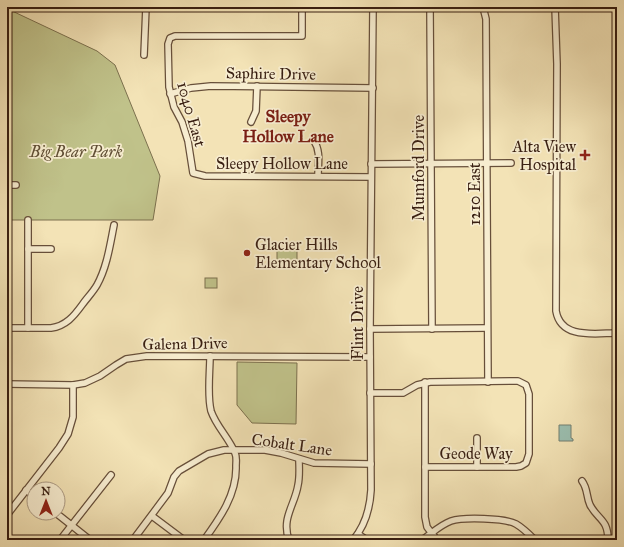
<svg xmlns="http://www.w3.org/2000/svg" width="624" height="547" font-family="'IM FELL Great Primer',serif">
<rect width="100%" height="100%" fill="#f3e3b6"/>
<filter id="stains"><feTurbulence type="fractalNoise" baseFrequency=".005" numOctaves="4"/><feColorMatrix values="0 0 0 0 .2 0 0 0 0 .09 0 0 0 0 .02 0 0 0 .5 -.17"/></filter>
<radialGradient id="worn" r=".72"><stop offset=".6" stop-color="#630" stop-opacity="0"/><stop offset="1" stop-color="#630" stop-opacity=".3"/></radialGradient>
<!-- green -->
<g fill="#c0c28a" stroke="#7c704e">
<polygon points="10,10 97,51 115,65 160,176 153,220 7,220 7,72"/>
<polygon points="277,250 297,250 297,263 277,262"/>
<rect x="205" y="278" width="12" height="10"/>
<polygon points="237,362 297,363 296,424 252,423 237,405"/>
</g>
<!-- water -->
<polygon fill="#9bbeaf" stroke="#737e70" points="559,425 571,425 571,438 573,439 573,441 559,441"/>
<g fill="none" stroke-linecap="round" stroke-linejoin="round">
<!-- street casing -->
<g stroke="#674f3a" stroke-width="8">
<g id="street">
<polyline points="302,7 302,36 175,36 170,38 168,44 169,87 174,107 182,122 188,141 193,173 205,176 371,177"/>
<polyline points="430,7 432,329"/>
<polyline points="483,7 486,19 488,382"/>
<path d="M 555,7 L 557,64 L 556,311 C 561,340 596,333 617,333"/>
<polyline points="144,55 146,7"/>
<polyline points="170,94 191,88 211,86 373,88"/>
<polyline points="251,122 256,111 257,86"/>
<path d="M 314,141 C 321,151 318,164 318,176"/>
<polyline points="371,164 511,163"/>
<polyline points="7,185 16,185"/>
<polyline points="28,220 28,328"/>
<polyline points="28,249 51,249"/>
<path d="M 7,328 L 51,328 C 66,326 74,316 82,305 C 87,298 93,292 97,285 C 107,267 110,245 114,225"/>
<polyline points="370,329 487,328"/>
<polyline points="425,382 425,517 427,527 437,540"/>
<polyline points="7,384 73,385 85,383 100,376 116,365 126,359 147,356 370,357"/>
<polyline points="370,393 403,393 417,385 430,382 518,381 526,385 529,394 529,454 526,463 521,466 516,467 425,467"/>
<polyline points="477,438 477,467"/>
<path d="M 582,481 C 588,489 586,496 590,505 C 598,520 608,519 608,540"/>
<polyline points="26,490 34,496"/>
<polyline points="56,513 90,540"/>
<polyline points="7,515 59,448 68,434 73,417 73,385"/>
<polyline points="152,516 184,540"/>
<polyline points="358,534 367,540"/>
<polyline points="60,540 111,475"/>
<polyline points="133,540 168,493 174,477 179,471 208,454 224,450 265,450 281,453 314,463 371,464"/>
<path d="M 204,540 C 220,518 237,494 236,466 C 236,462 237,457 235,453 C 229,438 216,426 211,411 C 207,395 210,372 210,356"/>
<path d="M 289,540 C 281,518 295,505 298,485 C 300,476 299,467 299,459"/>
<path d="M 353,540 C 365,526 370,508 371,490 L 370,329 L 373,7"/>
<path d="M 422,540 C 431,534 440,525 451,521 C 463,517 505,518 516,524 C 523,528 529,534 535,540"/>
</g>
</g>
<!-- street -->
<use href="#street" stroke="#f7edd0" stroke-width="5.5"/>
</g>
<!-- markers -->
<g fill="#8f2418" stroke="#f7edd0" stroke-width="1.5">
<path d="M583 149h4v4h4v4h-4v4h-4v-4h-4v-4h4z"/>
<circle cx="247" cy="253" r="4"/>
</g>
<g text-anchor="middle" stroke-width="3.5" stroke-linejoin="round" paint-order="stroke">
<!-- street labels -->
<g font-size="16" fill="#381e11" stroke="#f7edd0">
<text transform="translate(271 73) rotate(1)" y="6">Saphire Drive</text>
<text transform="translate(192 114) rotate(74)" y="6">1040 East</text>
<text x="282" y="169">Sleepy Hollow Lane</text>
<text transform="translate(418 168) rotate(-90)" y="6">Mumford Drive</text>
<text transform="translate(474 194) rotate(-90)" y="6">1210 East</text>
<text transform="translate(357 323) rotate(-90)" y="6">Flint Drive</text>
<text transform="translate(185 343) rotate(-1)" y="6">Galena Drive</text>
<text transform="translate(292 444) rotate(8)" y="6">Cobalt Lane</text>
<text x="476" y="459">Geode Way</text>
</g>
<!-- poi labels -->
<g font-size="16" fill="#381e11" stroke="#f7edd0" text-anchor="end">
<text x="576" y="152">Alta View<tspan x="576" dy="18">Hospital</tspan></text>
<text x="255" y="250" text-anchor="start">Glacier Hills<tspan x="255" dy="18">Elementary School</tspan></text>
</g>
<!-- park labels -->
<g font-size="16" font-style="italic" fill="#614f35" stroke="#f7edd0">
<text x="76" y="157">Big Bear Park</text>
</g>
<!-- neighbourhood labels -->
<g font-size="17" font-weight="bold" fill="#7a1f14" stroke="#f7edd0">
<text x="288" y="122">Sleepy<tspan x="288" dy="20">Hollow Lane</tspan></text>
</g>
</g>
<!-- margin -->
<rect width="624" height="547" fill="none" stroke="#f3e3b6" stroke-width="24"/>
<rect x="8" y="8" width="608" height="531" fill="none" stroke="#381e11" stroke-width="2"/>
<rect x="12" y="12" width="600" height="523" fill="none" stroke="#381e11"/>
<!-- north arrow -->
<g transform="translate(46 501)"><circle r="19" fill="#f7edd0" stroke="#ab9a84"/>
<path d="M0-3L7 15L0 10L-7 15Z" fill="#8f2418"/>
<text y="-6" font-size="11" font-weight="bold" text-anchor="middle" fill="#381e11">N</text>
</g>
<rect width="100%" height="100%" filter="url(#stains)"/>
<rect width="100%" height="100%" fill="url(#worn)"/>
</svg>
